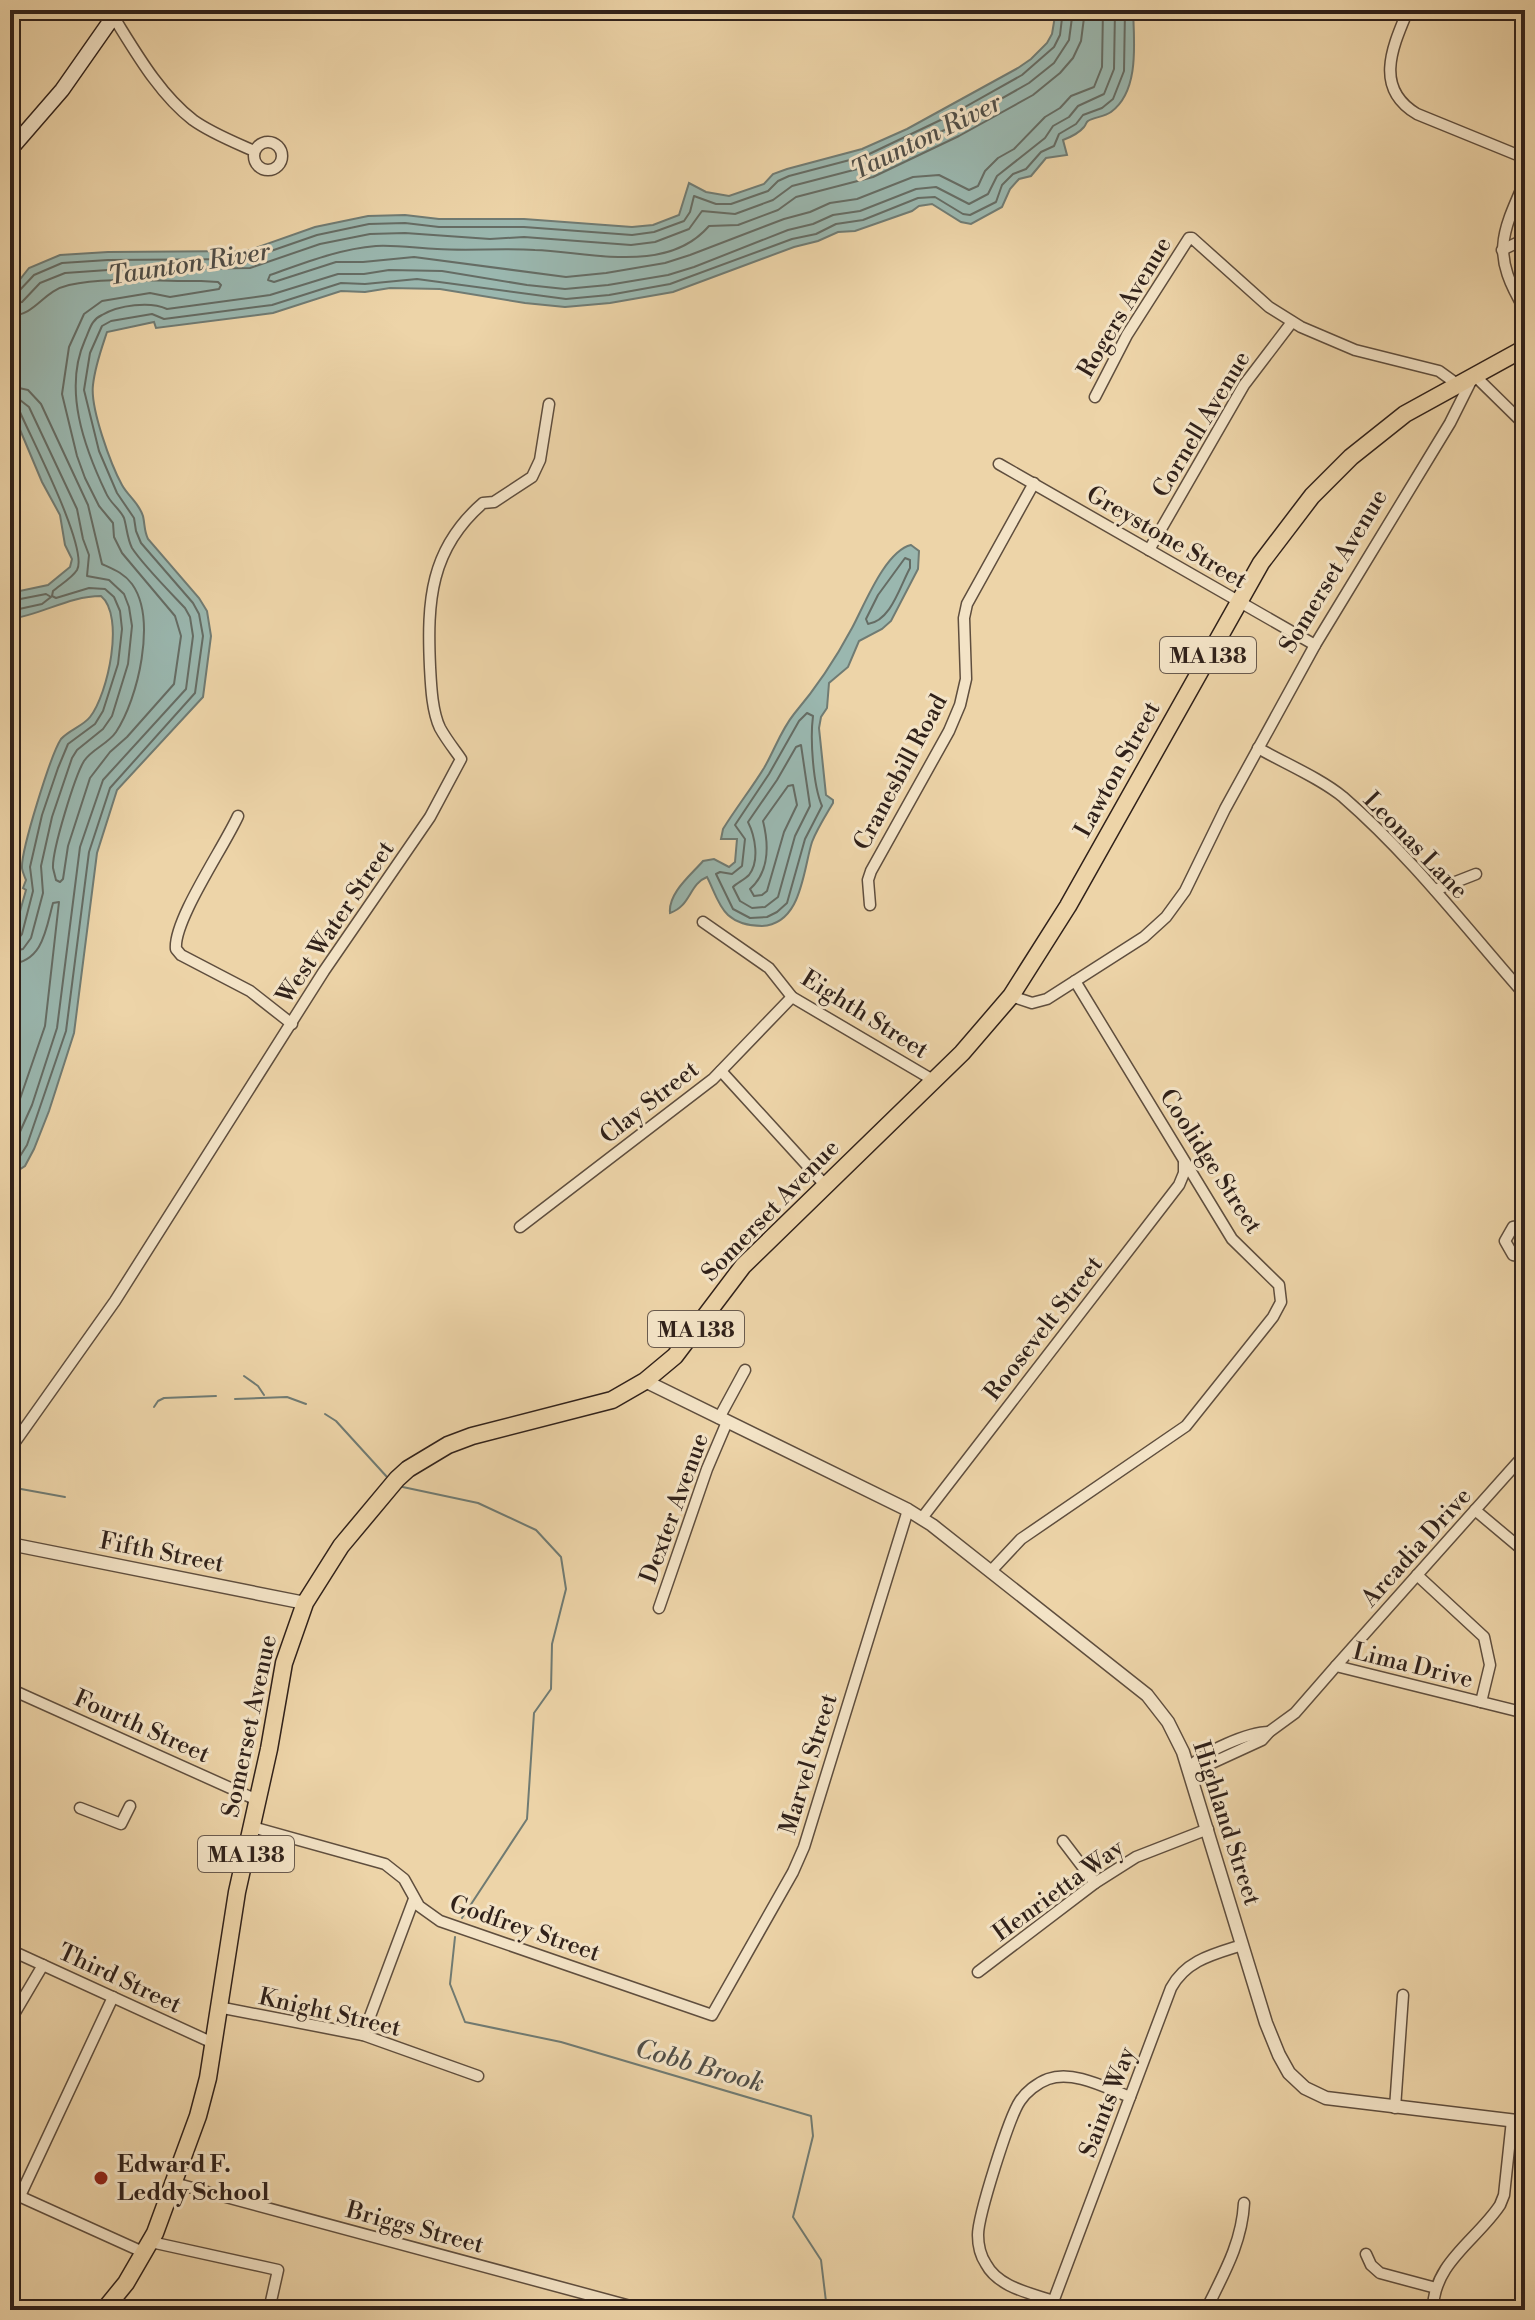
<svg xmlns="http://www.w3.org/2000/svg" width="1535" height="2320" font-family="'Libre Bodoni',serif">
<rect width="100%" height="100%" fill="#edd4a8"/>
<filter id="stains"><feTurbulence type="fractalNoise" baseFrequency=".0025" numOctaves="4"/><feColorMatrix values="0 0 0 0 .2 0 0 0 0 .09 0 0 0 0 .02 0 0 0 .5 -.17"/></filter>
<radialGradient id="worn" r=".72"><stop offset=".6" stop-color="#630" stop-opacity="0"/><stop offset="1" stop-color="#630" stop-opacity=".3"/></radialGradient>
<!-- water -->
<g fill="#9ab7af" stroke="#707b73" stroke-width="2">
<path d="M 1056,10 L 1133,10 C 1134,41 1140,91 1111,112 C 1104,117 1094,117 1088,121 C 1086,122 1086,125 1084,127 C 1079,133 1071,137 1063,140 L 1067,155 L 1046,158 L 1031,176 L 1019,179 L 1010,189 L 1002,207 L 971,224 L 961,222 L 932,204 L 919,206 L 912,211 L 855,231 L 838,232 L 818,241 L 794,247 L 673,292 L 610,303 L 565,307 L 525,303 L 440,289 L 390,288 L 365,292 L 341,291 L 273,313 L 156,328 L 154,322 L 107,332 C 101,350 95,366 93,385 C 90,408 111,465 122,485 C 128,496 139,503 143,516 C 145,525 144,531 148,539 L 199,598 L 207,611 L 211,636 L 203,697 L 117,790 L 97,853 L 74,1033 L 49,1111 L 34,1149 L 25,1166 L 19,1170 L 10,1197 L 10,947 L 26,890 L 23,888 L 26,880 C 25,878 22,870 22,868 C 21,850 51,754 61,739 C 69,730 83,726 90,717 C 108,694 125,616 101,596 C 69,596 41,615 10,619 L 10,593 L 48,585 L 70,567 L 72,559 L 65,545 L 60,515 L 42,482 L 10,406 L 10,292 L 29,268 L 60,255 L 108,252 L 247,251 L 315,227 L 368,216 L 405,215 L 439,219 L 524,219 L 632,227 L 653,225 L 679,215 L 689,183 L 706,192 L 729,196 L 764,184 L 773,174 L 787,169 L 862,149 L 907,129 L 1018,68 L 1031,59 L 1047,43 L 1052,34 Z"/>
<path d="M 911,545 L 919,551 L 918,569 L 891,621 L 882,629 L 859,641 L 848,667 L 829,683 L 827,708 L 821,717 L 819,728 L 826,795 L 833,800 L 833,803 C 826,815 817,829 812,842 C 803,870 802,924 762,926 C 749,926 738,924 728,915 C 718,906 713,888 707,877 C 689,884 691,906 670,913 C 668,893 691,875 703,861 L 714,859 L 729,867 L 735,862 L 737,839 L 721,839 L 723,829 C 736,808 751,789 764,768 C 774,751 781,730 794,714 C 816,688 836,658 852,628 C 864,606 885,551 911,545 Z"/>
</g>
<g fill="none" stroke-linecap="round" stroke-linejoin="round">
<!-- shore -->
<g stroke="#656c64" stroke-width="2">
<path d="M 1085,10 L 1081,41 L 1073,58 L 1060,73 L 1033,95 L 959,136 L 873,177 L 796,197 L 778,210 L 738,225 L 709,226 C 667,275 590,252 535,250 C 502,248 469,251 437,249 C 416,248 397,245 376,246 C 339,249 304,263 270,275 L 268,280 L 274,282 L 336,262 L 363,262 L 414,257 L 566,277 L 606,273 L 665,263 L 690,255 L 784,219 L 810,212 L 830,203 L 857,199 L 913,177 L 939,175 L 969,190 L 978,186 L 985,171 L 998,158 L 1014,149 L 1045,117 L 1060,108 L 1071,96 L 1094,87 L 1102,67 L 1103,10"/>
<polyline points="10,294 18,292 34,275 62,263 108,260 248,259 317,235 369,224 405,223 439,227 524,227 632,235 654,232 684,221 690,212 694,196 716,204 731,204 768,191 778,181 789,176 865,156 949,116 1022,75 1054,47 1060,35 1063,10"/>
<polyline points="10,304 22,302 40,283 65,273 108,270 250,268 320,244 370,234 405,233 490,239 524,237 631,245 655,242 689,229 702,211 735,214 773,200 792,186 869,166 955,125 1029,83 1054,63 1069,40 1073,10"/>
<path d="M 10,316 C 37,315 42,291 69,285 C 109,276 160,282 201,281 L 218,282 L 221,285 L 219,289 L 170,297 L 150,293 L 102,301 L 84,314 L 69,347 L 62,394 L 77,456 L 85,478 L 99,506 L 113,523 L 114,537 L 122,553 L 175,616 L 181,636 L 174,684 L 127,737 L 110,752 L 90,778 L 68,846 L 63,879 L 60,882 L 56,880 C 55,876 54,872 53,868 C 52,850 75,776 84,761 C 92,749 108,744 116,732 C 138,699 157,619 132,584 C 124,573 113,569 102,564 L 88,505 L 41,404 L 28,390 L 10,386"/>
<polyline points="10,398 20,400 29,407 77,509 83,539 89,555 87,576 109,580 124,594 129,607 132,626 128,664 112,716 103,729 77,750 72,758 52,817 41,866 43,893 31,938 23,949 10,952"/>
<path d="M 10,408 L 20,412 C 31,438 89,549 77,570 C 72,578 60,585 53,591 L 52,596 L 56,598 L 89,588 L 105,589 L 114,597 L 120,611 L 122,629 L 118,664 L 103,711 L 95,724 L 68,744 L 58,768 L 42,815 L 30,867 L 33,891 L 22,934 L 17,940 L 10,942"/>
<path d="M 905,558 L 910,560 L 910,568 C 900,586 891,621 868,624 L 866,619 L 878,595 Z"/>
<polyline points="10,601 46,594 51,597 42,604 10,611"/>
<path d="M 807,713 L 813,716 C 810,739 813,785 822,806 L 805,839 L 787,903 L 777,912 L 767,917 L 750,918 L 733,909 L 716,874 L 720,872 L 732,874 L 742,866 L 745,839 L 735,825 L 769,774 L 799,721 Z"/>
<path d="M 801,745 L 810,806 L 795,836 L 778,897 L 765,907 L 752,908 L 740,901 L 733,887 C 737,883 744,880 749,875 C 760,861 755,836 748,822 L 777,780 L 796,747 Z"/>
<path d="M 793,785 L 797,805 L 784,832 L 767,891 L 762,895 L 754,896 L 750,889 C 770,871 769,845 763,821 L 788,786 Z"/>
<path d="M 10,964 C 43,962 46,929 53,903 L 59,902 L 45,1026 L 10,1128"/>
<path d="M 10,1154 L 32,1105 L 57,1028 L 80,847 L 103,780 L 186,689 L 193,636 L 190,617 L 185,608 C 170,592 143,565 132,548 C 127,538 127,528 124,518 C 120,509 110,503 106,493 C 84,447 63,389 85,340 C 90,329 91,320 102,315 C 119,305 150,301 167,309 L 270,295 L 338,274 L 364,274 L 389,270 L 442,271 L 527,285 L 565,289 L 608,285 L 668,275 L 694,267 L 788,230 L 813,224 L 833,215 L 860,211 L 916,189 L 936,187 L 969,204 L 988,194 L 997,176 L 1045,138 L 1053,126 L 1069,117 L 1078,106 L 1104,94 L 1114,69 L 1115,10"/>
<polyline points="10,1172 27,1145 66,1031 89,852 110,788 195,693 203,636 199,614 193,603 141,543 136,531 134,518 117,493 99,451 84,390 90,353 102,326 111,321 152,314 164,319 272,305 341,283 365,284 417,279 566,299 609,295 670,284 792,239 816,234 836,224 863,220 918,198 935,197 963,214 970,215 996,202 1002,185 1013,174 1026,169 1041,152 1054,146 1059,134 1076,124 1083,115 1102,108 1113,99 1124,71 1125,10"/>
</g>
<!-- stream -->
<g stroke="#707b73" stroke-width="2">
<polyline points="244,1376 258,1386 264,1395"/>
<polyline points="235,1399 287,1397 306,1404"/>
<polyline points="154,1407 158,1401 164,1398 216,1396"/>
<polyline points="325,1414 336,1421 387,1477"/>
<polyline points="398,1486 478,1503 536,1530 561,1557 566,1589 552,1644 551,1689 534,1713 527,1819 462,1918"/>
<polyline points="10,1487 65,1497"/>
<polyline points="455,1937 450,1984 465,2022 561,2042 811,2116 813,2136 793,2217 821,2260 827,2310"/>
</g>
<!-- minor casing -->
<g stroke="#5f4e3e" stroke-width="13">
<g id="minor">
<path d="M 1408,10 C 1393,46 1373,88 1417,114 L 1525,158"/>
<path d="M 113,16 C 135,51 159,94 193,120 C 211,133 234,142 254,151"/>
<circle cx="268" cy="156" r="14"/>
<path d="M 1525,181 C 1500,237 1492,255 1525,310"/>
<polyline points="1502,250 1525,239"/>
<polyline points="1095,397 1127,335 1189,238 1192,238 1269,307 1301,327 1355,350 1439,371 1457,384"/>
<polyline points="999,464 1315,645"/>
<polyline points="1149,550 1244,385 1292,322"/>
<path d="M 1258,748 C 1284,763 1320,778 1343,797 C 1411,856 1466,928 1525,995"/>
<path d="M 238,816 C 224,847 173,921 176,949 L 181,955 L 250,991 L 292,1024"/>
<polyline points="1435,890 1476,874"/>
<polyline points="870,905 868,880 871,871 949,731 960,705 966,679 964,618 967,604 1034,483"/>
<polyline points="703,922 769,968 792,997 933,1080"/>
<polyline points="1011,996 1032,1003 1047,999 1144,937 1166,917 1185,891 1225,809 1315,645 1450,423 1474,375 1525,425"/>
<polyline points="721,1071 825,1185"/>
<polyline points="1525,1225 1513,1227 1505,1241 1513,1255 1525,1257"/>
<polyline points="520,1227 713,1079 792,997"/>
<polyline points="719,1418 745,1370"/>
<path d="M 10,1449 L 115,1301 L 324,971 L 430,817 L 461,759 C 454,749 446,739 440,728 C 432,711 431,686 430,667 C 427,601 430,549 483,503 L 494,502 L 532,477 L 540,460 L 549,404"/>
<polyline points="1475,1510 1525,1552"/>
<polyline points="922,1518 1179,1185 1184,1173 1184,1163"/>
<polyline points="991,1571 1021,1539 1186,1426 1273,1317 1281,1302 1279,1285 1232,1239 1075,981"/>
<polyline points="1417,1575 1484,1637 1490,1665 1481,1702"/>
<polyline points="659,1608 707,1469 727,1422"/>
<polyline points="1336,1666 1525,1454"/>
<polyline points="10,1689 257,1800"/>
<polyline points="1189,1768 1201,1768 1262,1740 1269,1732 1295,1713 1336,1666 1525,1713"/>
<path d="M 1189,1768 C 1202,1752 1249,1732 1269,1732"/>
<polyline points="80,1808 121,1824 130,1806"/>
<polyline points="252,1827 385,1864 404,1879 419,1906 440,1921 712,2015 793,1872 804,1847 908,1510"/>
<polyline points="1063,1841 1095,1883"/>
<polyline points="10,1950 213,2043"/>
<polyline points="978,1972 1095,1883 1136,1857 1208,1829"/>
<polyline points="218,2007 363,2035 478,2076"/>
<polyline points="10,2021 43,1965"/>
<polyline points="363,2035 414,1899"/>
<polyline points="1395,2108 1403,1995"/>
<polyline points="174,2183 645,2310"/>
<polyline points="10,2192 145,2253"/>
<polyline points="20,2196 113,1997"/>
<polyline points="151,2242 278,2270 269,2310"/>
<polyline points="1366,2254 1371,2265 1380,2273 1436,2288"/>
<path d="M 1053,2301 C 1030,2293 998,2287 986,2264 C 980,2255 978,2245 978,2235 C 978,2216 1009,2117 1020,2101 C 1026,2092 1037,2083 1048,2079 C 1074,2070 1106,2088 1130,2097"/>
<path d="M 1050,2310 L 1171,1988 C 1186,1960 1214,1954 1242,1945"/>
<path d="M 1206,2310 C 1223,2275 1242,2243 1244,2203"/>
<path d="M 1433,2310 C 1433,2263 1477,2240 1500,2205 L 1504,2195 L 1512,2120"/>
</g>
</g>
<!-- tertiary casing -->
<g stroke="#5f4e3e" stroke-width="15">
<g id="tertiary">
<polyline points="645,1381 908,1510 932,1525 1147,1695 1168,1722 1183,1752 1266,2023 1279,2055 1289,2073 1305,2088 1326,2098 1525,2122"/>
<polyline points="10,1544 305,1603"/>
</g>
</g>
<!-- secondary casing -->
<g stroke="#30211a" stroke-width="17">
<polyline id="secondary" points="10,150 62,90 118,10"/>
</g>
<!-- primary casing -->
<g stroke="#30211a" stroke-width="19">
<polyline id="primary" points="104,2310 126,2283 155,2233 198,2116 208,2078 237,1892 269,1749 284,1663 305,1603 341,1546 397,1479 408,1469 448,1445 472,1436 612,1400 645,1381 675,1356 743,1266 962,1053 1011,996 1068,906 1261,563 1312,496 1351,457 1405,414 1525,348"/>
</g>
<!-- minor -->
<use href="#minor" stroke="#f3e3c6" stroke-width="10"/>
<!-- tertiary -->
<use href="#tertiary" stroke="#f3e3c6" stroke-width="12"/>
<!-- secondary -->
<use href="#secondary" stroke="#f3e3c6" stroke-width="14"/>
<!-- primary -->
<use href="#primary" stroke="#edd4a8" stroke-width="16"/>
</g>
<!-- markers -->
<circle fill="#8f2418" stroke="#f3e3c6" stroke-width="3" cx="101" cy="2178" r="8"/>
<g text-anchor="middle" stroke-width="6" stroke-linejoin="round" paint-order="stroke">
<!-- shield labels -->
<g fill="#f3e3c6" stroke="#6a5b4e" stroke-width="2">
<rect x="1160" y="637" width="96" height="36" rx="6"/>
<rect x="648" y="1311" width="96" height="36" rx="6"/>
<rect x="198" y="1836" width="96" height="36" rx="6"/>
</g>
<g font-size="22" font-weight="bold" fill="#30211a">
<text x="1208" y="663">MA 138</text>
<text x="696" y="1337">MA 138</text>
<text x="246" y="1862">MA 138</text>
</g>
<!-- street labels -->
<g font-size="24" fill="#30211a" stroke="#f3e3c6">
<text transform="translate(1124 307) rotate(-59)" y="8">Rogers Avenue</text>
<text transform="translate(1201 424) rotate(-59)" y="8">Cornell Avenue</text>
<text transform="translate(1167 537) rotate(30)" y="8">Greystone Street</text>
<text transform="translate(1333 571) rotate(-59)" y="8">Somerset Avenue</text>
<text transform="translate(1117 769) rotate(-61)" y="8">Lawton Street</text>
<text transform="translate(900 772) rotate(-62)" y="8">Cranesbill Road</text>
<text transform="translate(1416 845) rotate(46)" y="8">Leonas Lane</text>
<text transform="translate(335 922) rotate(-56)" y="8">West Water Street</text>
<text transform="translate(865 1014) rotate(32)" y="8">Eighth Street</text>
<text transform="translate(649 1102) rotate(-38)" y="8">Clay Street</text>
<text transform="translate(1211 1161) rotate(57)" y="8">Coolidge Street</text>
<text transform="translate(770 1210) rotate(-46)" y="8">Somerset Avenue</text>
<text transform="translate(1043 1328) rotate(-52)" y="8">Roosevelt Street</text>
<text transform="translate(674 1508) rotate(-70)" y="8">Dexter Avenue</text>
<text transform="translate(1416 1547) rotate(-48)" y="8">Arcadia Drive</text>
<text transform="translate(162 1552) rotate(11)" y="8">Fifth Street</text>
<text transform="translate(1413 1665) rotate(14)" y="8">Lima Drive</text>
<text transform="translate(142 1726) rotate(24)" y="8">Fourth Street</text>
<text transform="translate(249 1726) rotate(-78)" y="8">Somerset Avenue</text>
<text transform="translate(808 1764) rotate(-73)" y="8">Marvel Street</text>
<text transform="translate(1227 1823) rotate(72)" y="8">Highland Street</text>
<text transform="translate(1058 1890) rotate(-36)" y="8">Henrietta Way</text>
<text transform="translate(525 1928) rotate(19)" y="8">Godfrey Street</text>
<text transform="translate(120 1978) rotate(25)" y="8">Third Street</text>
<text transform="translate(330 2012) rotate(13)" y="8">Knight Street</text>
<text transform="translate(1107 2102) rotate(-69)" y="8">Saints Way</text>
<text transform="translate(415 2227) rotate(15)" y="8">Briggs Street</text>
</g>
<!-- poi labels -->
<g font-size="24" font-weight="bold" fill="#30211a" stroke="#f3e3c6" text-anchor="start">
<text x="117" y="2172">Edward F.<tspan x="117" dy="28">Leddy School</tspan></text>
</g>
<!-- water labels -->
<g font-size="26" font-style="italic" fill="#504e47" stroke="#f3e3c6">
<text transform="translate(926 136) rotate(-26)" y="9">Taunton River</text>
<text transform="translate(189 263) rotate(-9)" y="9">Taunton River</text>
<text transform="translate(700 2065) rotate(16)" y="9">Cobb Brook</text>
</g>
</g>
<!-- margin -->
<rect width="1535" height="2320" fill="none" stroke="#edd4a8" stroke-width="40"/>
<rect x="12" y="12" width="1511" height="2296" fill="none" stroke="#30211a" stroke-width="4"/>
<rect x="20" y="20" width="1495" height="2280" fill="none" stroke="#30211a" stroke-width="2"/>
<rect width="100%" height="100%" filter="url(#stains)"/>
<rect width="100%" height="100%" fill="url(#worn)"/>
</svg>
